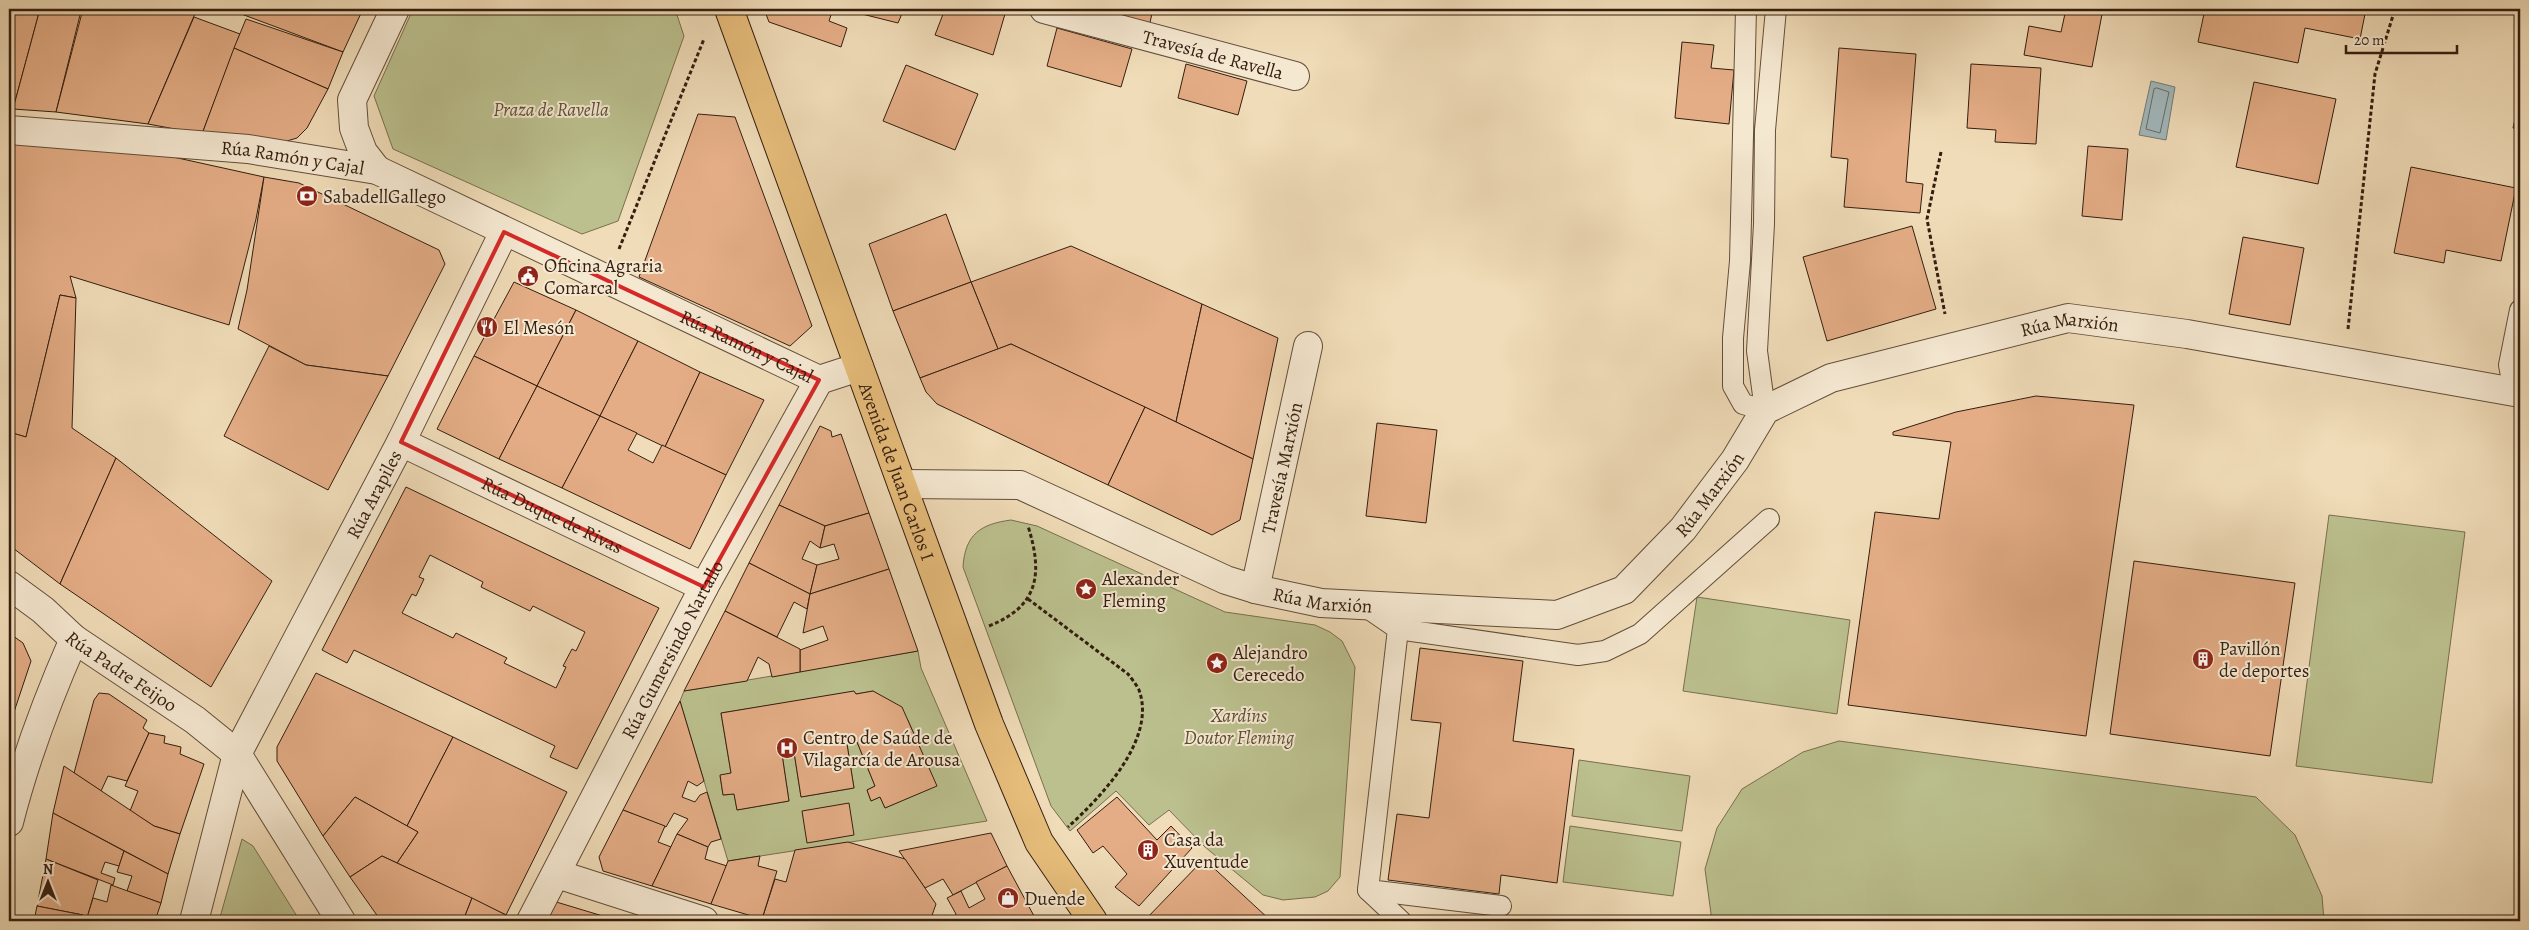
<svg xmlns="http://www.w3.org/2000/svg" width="2529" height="930" font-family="Alegreya,serif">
<rect width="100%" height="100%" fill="#f0dcb8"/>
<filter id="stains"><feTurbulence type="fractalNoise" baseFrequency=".004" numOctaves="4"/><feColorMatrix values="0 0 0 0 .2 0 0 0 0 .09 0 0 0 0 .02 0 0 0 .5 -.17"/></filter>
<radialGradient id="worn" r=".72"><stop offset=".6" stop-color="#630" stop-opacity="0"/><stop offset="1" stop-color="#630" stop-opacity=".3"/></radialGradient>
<!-- green -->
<g fill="#bbc08e" stroke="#786f4f" fill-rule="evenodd">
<polygon points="413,9 675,9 684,36 618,221 582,234 393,149 374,96"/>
<polygon points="2329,515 2465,532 2432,783 2296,766"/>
<path d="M 1011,520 L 1037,526 L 1225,612 L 1315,625 L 1330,632 L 1342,641 L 1355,667 L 1340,877 L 1328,891 L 1315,897 L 1283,900 L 1263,895 L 1205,847 L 1169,810 L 1149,825 L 1116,791 L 1070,831 L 1051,806 L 963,567 C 965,534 981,524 1011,520 Z"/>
<polygon points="1697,597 1850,620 1837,714 1683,691"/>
<path d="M 918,651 L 921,668 L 987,821 L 728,861 L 680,701 L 684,691 ZM 873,691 L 908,720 L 936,786 L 885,808 L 880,797 L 871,801 L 867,790 L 875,786 L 857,742 L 847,744 L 854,788 L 801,797 L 794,752 L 782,754 L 789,801 L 737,810 L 734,794 L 723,795 L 720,776 L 731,773 L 721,713 L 854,692 L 856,694 Z"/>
<polygon points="1839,741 2256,797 2295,835 2322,896 2324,921 1712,921 1705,869 1717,828 1742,789 1803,752"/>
<polygon points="1579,760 1690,776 1682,831 1572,816"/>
<polygon points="1570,826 1681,842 1673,896 1563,882"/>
<polygon points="242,839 253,846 300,921 219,921"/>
</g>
<!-- water -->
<polygon fill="#a1b8bc" stroke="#757a77" points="2151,81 2175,87 2166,140 2139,135"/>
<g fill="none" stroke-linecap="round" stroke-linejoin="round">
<!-- shore -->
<polygon stroke="#6a6b66" stroke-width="1" points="2157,88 2169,92 2160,133 2146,129 2154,89"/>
</g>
<!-- building -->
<g fill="#e4ad86" stroke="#341e10" fill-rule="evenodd">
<polygon points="9,9 40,9 13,109 9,108"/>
<polygon points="40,9 81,11 56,112 13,109"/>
<polygon points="83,9 197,9 148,124 56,112"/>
<polygon points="228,9 363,9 343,52"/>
<polygon points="764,9 833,9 829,21 847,28 841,47 769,22"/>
<polygon points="842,9 904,9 898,23"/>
<polygon points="945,9 984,9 1005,14 993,55 935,35"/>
<polygon points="1093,9 1125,9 1123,20"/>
<polygon points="1125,9 1153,9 1149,27 1123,20"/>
<polygon points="2066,9 2103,9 2092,67 2024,55 2029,26 2061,32"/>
<polygon points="2205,9 2366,9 2360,39 2305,28 2298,63 2198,42"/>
<polygon points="194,17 240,34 202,134 148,124"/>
<polygon points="246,19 343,52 328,89 234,48"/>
<polygon points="1057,28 1132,49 1121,87 1047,66"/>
<polygon points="1682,42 1714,45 1711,68 1734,70 1729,124 1675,118"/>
<polygon points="234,48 328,89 307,128 297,138 280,143 202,134"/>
<polygon points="1839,48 1916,54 1906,182 1923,184 1920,213 1844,207 1848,159 1831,157"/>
<polygon points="1186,64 1247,81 1238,115 1178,98"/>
<polygon points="1971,64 2041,68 2036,144 1995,142 1996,130 1967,128"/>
<polygon points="906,65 978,94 955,150 883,121"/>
<polygon points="2254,82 2336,99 2318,184 2236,167"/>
<polygon points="2520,98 2520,130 2513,128"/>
<polygon points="698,114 735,117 812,326 790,346 639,277"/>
<polygon points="9,144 146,151 264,177 256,219 229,325 70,276 76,298 60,295 26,437 9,432"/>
<polygon points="2088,146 2128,149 2122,220 2082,216"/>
<polygon points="2411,167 2516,188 2501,261 2446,250 2444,263 2394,253"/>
<polygon points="264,177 299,183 439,250 445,264 388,376 306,365 238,329 247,290"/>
<polygon points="946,214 971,282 893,311 869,244"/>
<polygon points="1912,226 1936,309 1827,341 1803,257"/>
<polygon points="2243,237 2304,248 2290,325 2229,314"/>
<polygon points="1071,246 1202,304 1176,422 1011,344 998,349 971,282"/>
<polygon points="514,282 576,310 537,386 474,356"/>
<polygon points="971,282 998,349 920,378 893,311"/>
<polygon points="60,295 76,298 72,428 116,458 60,584 9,545 9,432 26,437"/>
<polygon points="1202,304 1278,338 1253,459 1176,422"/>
<polygon points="576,310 638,341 600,416 537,386"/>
<polygon points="638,341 700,372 665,447 600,416"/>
<polygon points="1011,344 1145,407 1108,485 937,404 926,392 920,378"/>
<polygon points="269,346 306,365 388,376 328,490 224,436"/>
<polygon points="474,356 537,386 499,459 437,429"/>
<polygon points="700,372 764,400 726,475 665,447"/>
<polygon points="537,386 600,416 562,488 499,459"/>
<polygon points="2036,396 2134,405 2086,736 1848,705 1875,512 1939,519 1951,442 1893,435 1893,432 1956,412"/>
<polygon points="1145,407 1253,459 1240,520 1212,535 1108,485"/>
<polygon points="600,416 637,433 628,450 653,463 662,445 726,475 690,549 562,488"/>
<polygon points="1377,423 1437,430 1426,523 1366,516"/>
<polygon points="820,426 831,431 832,437 841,434 869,513 825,526 779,505"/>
<polygon points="116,458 272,581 211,687 60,584"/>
<path d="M 406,487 L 659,608 L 577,769 L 550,757 L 555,746 L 354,650 L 347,663 L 322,650 ZM 430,555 L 483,582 L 481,587 L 530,611 L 533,606 L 585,632 L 576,651 L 572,649 L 563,666 L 566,667 L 556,688 L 504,663 L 507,658 L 456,633 L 453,638 L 402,613 L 412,594 L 416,596 L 424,579 L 419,577 Z"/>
<polygon points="779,505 825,526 820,548 810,541 802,559 817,565 810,594 749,563"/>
<polygon points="869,513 889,569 810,594 817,565 839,559 834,544 820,548 825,526"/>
<polygon points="2134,561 2295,583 2270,756 2110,734"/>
<polygon points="749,563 810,594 807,609 794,602 777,637 725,611"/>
<polygon points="889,569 918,651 800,672 800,650 828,640 823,626 803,633 810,594"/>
<polygon points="725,611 800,649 800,672 772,677 769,664 758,657 747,681 684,691"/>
<polygon points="9,633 23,643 31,661 9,727"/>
<polygon points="1420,648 1523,661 1513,741 1574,749 1557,883 1501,875 1499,894 1388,880 1397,814 1429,818 1441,723 1411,720"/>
<polygon points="316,673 453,737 407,826 355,797 323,836 277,761 277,747"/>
<polygon points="854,691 856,694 873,691 902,707 937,786 885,808 880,797 871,801 867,790 875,786 857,742 847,744 854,788 801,797 794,752 782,754 789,801 737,810 734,794 723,795 720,775 731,773 721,713"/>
<polygon points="99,693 109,694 147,720 143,728 149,733 127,781 108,776 101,791 74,773 94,700"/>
<polygon points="680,701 704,781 697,786 688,781 682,797 695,802 700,795 707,792 721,839 711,842 708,847 677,834 688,819 674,813 666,827 623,810"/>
<polygon points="149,733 165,736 164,743 181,747 180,754 204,764 180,834 154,826 130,811 138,791 125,786"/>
<polygon points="453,737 567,792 506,915 397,863 418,832 407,826"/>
<polygon points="64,766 154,826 180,834 168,874 53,813"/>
<polygon points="355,797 418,832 397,863 382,856 350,877 323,836"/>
<polygon points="1117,797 1157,840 1171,826 1192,848 1139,906 1115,887 1127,874 1103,846 1093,853 1077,830"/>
<polygon points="849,803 854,835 807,843 802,811"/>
<polygon points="623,810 665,826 658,842 671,847 652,886 603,871 599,857"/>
<polygon points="53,813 124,851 119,866 105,862 101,873 115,878 113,885 46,859"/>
<polygon points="991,833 1007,866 953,895 943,879 925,888 899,851"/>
<polygon points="677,834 708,847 705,859 727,866 711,904 652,886"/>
<polygon points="848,842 905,859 936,904 930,921 771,921 762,919 775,879 786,882 795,850"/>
<polygon points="124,851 168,874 161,903 127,891 132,876 117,872"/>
<polygon points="382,856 472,898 463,921 381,921 350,877"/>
<polygon points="760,856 758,866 777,871 762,919 711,904 728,861"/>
<polygon points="46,859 98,880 87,918 83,917 83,915 37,906"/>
<polygon points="1204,859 1270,920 1269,921 1144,921"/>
<polygon points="1007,866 1034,916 1026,921 930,921 932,915 952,921 956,914 947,898 961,891 969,908 985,899 976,882"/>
<polygon points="111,885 161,903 155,921 101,921 87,918 93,898 107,902"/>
<polygon points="472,898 506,915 501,921 463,921"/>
<polygon points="553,901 616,920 543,921"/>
<polygon points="37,906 83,915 82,921 34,921"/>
</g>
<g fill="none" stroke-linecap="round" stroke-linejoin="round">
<!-- lane casing -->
<g stroke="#634e3a" stroke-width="22">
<g id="lane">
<polyline points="1746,9 1740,261 1733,338 1733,386 1743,404 1765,410 1757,351 1764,224 1765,130 1776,9"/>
<polyline points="2514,392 2509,365 2520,310"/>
<polyline points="1363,605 1398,629 1368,890 1501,906"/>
<polyline points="1398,629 1578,655 1605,651 1640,634 1769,519"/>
<polyline points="1368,890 1401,921"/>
</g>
</g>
<!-- street casing -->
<g stroke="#634e3a" stroke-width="30">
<g id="street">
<path id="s1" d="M 1044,9 L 1295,76"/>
<path id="s2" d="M 9,130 L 248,149 L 377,170 L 819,380 L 859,367"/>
<polyline points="377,170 363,152 354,128 352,100 395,9"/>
<path id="s3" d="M 401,442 L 704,587"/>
<path id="s4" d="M 902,484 L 1020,485 L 1226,580 L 1255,589 L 1321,603 L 1557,615 L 1624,590 L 1683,529 L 1735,460 L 1765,410 L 1831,378 L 2068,318 L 2187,334 L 2520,393"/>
<path id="s5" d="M 9,585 L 43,610 L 74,639 L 195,720 L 237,754 L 341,921"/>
<path id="s6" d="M 1255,589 L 1308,346"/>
<path d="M 9,822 C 25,759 48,698 74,639"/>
<polyline points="557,874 704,921"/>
<path id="s7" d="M 194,921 L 237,754 L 401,442 L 504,232"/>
<path id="s8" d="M 531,921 L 704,587 L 819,380"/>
</g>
</g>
<!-- primary casing -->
<g stroke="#341e10" stroke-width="30">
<g id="primary">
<path id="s9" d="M 729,9 L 989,724 L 1039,842 L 1093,921"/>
</g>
</g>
<!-- path -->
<g stroke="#341e10" stroke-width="3" stroke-dasharray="4 2.5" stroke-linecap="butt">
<polyline points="1941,152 1927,219 1945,314"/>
<polyline points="619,249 704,39"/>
<polyline points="2348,329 2375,74 2395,9"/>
<path d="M 1028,599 L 1128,674 C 1131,678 1136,684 1139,690 C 1157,739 1101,797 1068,827"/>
<path d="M 989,626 C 1039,606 1043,574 1028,526"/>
</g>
<!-- lane -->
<use href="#lane" stroke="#f5e8d1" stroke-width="20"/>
<!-- street -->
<use href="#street" stroke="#f5e8d1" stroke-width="28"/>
<!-- primary -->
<use href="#primary" stroke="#e8be7c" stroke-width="28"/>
</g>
<!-- marked area -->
<path fill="none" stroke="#d62828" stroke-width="4" stroke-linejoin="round" d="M 504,232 L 819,380 L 704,587 L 401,442 Z"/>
<!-- icons -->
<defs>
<g id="bank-disc" transform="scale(1.125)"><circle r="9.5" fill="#8f2418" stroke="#f5e8d1"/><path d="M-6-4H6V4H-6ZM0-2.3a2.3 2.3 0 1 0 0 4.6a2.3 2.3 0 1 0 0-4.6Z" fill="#fff"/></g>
<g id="civic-disc" transform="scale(1.125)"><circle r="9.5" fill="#8f2418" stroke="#f5e8d1"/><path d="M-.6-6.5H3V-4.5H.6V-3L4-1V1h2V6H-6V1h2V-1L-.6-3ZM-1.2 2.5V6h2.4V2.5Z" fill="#fff"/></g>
<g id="restaurant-disc" transform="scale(1.125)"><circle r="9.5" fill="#8f2418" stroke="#f5e8d1"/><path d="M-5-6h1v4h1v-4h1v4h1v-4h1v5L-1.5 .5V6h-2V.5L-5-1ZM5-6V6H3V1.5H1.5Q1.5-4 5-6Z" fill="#fff"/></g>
<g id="sight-disc" transform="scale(1.125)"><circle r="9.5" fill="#8f2418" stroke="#f5e8d1"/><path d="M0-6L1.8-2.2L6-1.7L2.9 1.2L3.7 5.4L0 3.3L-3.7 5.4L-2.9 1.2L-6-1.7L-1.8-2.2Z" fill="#fff"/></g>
<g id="building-disc" transform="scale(1.125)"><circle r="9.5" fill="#8f2418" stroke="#f5e8d1"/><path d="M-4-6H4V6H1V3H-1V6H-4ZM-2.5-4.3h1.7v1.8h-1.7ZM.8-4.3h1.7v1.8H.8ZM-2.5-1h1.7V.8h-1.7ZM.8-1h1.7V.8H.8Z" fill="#fff"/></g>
<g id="hospital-disc" transform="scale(1.125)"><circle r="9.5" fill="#8f2418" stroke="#f5e8d1"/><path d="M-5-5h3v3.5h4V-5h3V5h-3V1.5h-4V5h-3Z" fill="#fff"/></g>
<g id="shop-disc" transform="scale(1.125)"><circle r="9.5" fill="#8f2418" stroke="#f5e8d1"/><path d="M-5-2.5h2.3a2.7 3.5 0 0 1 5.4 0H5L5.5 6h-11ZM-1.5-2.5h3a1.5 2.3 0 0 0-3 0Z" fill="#fff"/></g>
</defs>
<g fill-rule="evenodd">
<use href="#bank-disc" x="307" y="196"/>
<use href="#civic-disc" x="528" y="276"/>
<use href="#restaurant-disc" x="487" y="327"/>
<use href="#sight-disc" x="1086" y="589"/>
<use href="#building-disc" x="2203" y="659"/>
<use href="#sight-disc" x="1217" y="663"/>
<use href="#hospital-disc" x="787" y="748"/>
<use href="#building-disc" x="1148" y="850"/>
<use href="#shop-disc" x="1008" y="898"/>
</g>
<g text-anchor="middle" stroke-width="4" stroke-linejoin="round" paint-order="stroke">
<!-- street labels -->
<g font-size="19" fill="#341e10" stroke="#f5e8d1">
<text dy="7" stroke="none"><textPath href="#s1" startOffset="175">Travesía de Ravella</textPath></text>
<text dy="7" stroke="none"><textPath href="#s2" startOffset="285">Rúa Ramón y Cajal</textPath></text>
<text dy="7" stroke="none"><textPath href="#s4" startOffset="1299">Rúa Marxión</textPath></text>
<text dy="7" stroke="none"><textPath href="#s2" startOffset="780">Rúa Ramón y Cajal</textPath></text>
<text dy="7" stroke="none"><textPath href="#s6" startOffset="124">Travesía Marxión</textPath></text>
<text dy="7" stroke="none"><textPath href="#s9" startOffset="492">Avenida de Juan Carlos I</textPath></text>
<text dy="7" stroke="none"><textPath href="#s4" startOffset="879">Rúa Marxión</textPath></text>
<text dy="7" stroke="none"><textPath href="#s7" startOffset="466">Rúa Arapiles</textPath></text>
<text dy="7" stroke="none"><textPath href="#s3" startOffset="168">Rúa Duque de Rivas</textPath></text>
<text dy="7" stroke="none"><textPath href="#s4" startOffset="444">Rúa Marxión</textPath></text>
<text dy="7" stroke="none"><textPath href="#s8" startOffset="306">Rúa Gumersindo Nartallo</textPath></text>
<text dy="7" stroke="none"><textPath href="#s5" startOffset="142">Rúa Padre Feijoo</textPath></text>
</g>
<!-- park labels -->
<g font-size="19" font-style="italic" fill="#5c4f36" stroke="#f5e8d1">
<text x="551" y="116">Praza de Ravella</text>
<text x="1239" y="722">Xardíns<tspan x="1239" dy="22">Doutor Fleming</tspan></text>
</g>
<!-- poi labels -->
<g font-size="19" fill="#341e10" stroke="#f5e8d1" text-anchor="start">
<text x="323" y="203">SabadellGallego</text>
<text x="544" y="272">Oficina Agraria<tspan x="544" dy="22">Comarcal</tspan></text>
<text x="503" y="334">El Mesón</text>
<text x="1102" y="585">Alexander<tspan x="1102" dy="22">Fleming</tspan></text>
<text x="2219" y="655">Pavillón<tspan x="2219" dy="22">de deportes</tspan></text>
<text x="1233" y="659">Alejandro<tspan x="1233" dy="22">Cerecedo</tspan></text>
<text x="803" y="744">Centro de Saúde de<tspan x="803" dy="22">Vilagarcía de Arousa</tspan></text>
<text x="1164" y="846">Casa da<tspan x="1164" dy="22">Xuventude</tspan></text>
<text x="1024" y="905">Duende</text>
</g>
</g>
<!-- margin -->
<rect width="2529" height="930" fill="none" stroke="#f0dcb8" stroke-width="30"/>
<rect x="10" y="10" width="2509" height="910" fill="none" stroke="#341e10" stroke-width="2.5"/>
<rect x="15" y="15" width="2499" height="900" fill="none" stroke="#341e10"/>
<!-- north arrow -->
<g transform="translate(48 882)" stroke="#f5e8d1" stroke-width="4" paint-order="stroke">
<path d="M0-4L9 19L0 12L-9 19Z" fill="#341e10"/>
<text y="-8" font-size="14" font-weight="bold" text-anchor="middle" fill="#341e10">N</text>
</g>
<!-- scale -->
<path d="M2346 45v8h111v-8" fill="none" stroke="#341e10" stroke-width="2.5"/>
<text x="2354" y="45" font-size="15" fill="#341e10" stroke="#f5e8d1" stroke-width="4" paint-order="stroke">20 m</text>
<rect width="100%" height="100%" filter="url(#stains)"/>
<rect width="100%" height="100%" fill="url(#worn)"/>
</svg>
